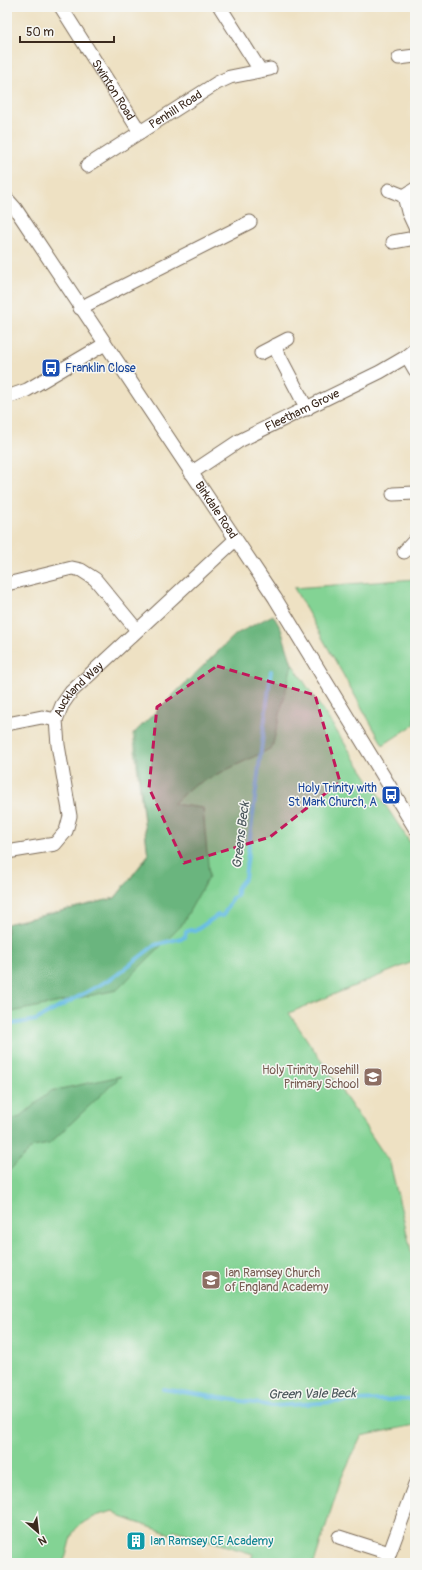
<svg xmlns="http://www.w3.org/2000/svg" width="422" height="1570" font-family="Pangolin,sans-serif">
<rect width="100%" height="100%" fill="#f6f6f2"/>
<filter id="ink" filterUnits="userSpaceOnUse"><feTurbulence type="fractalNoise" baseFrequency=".025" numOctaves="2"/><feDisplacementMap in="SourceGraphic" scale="8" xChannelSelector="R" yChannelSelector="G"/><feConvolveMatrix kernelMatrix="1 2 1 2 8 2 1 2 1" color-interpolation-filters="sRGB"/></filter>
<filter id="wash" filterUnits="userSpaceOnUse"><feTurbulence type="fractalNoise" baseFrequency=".012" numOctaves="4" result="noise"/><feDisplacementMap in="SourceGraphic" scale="16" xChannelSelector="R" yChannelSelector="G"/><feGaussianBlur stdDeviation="0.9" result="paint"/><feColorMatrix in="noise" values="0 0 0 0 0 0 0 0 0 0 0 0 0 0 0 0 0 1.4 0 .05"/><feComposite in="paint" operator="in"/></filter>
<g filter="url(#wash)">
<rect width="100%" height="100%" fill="#eee1c3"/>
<!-- green -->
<g fill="#83d394" stroke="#5f7e59">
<polygon points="415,579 415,724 383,745 294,588"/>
<path d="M 223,647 L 283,650 L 415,850 L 415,961 L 289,1013 L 390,1163 L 415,1267 L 415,1425 L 361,1436 L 341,1479 L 314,1563 L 250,1563 L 253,1554 L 174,1530 L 173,1535 L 121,1517 L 114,1511 C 102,1513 79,1521 73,1533 C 68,1542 68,1554 63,1563 L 7,1563 L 7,924 L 115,898 L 148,855 L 133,734 Z"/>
</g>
<!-- forest -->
<g fill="#6ab57e" stroke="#52704e">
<polygon points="273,615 281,629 292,664 272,748 191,787 173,804 203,808 209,876 181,926 117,990 7,1013 7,924 115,898 148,856 135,732 236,634"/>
<polygon points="121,1076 49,1144 33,1147 7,1173 7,1121 20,1117 51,1091"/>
</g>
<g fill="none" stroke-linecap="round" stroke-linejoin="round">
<!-- stream -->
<g stroke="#69bde5" stroke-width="4">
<path d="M 7,1025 L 36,1020 L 114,977 L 155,945 L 185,937 L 186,932 L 190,930 L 195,931 L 218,915 L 223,916 C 226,909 230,904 232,898 L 237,896 L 237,888 L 245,878 L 271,671"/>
<polyline points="163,1389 273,1406 351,1401 415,1399"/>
</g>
</g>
</g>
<g filter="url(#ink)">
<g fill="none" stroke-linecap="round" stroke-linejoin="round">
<!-- minor casing -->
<g stroke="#7a6a58" stroke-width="15">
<g id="minor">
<path id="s1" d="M 61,7 L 140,132"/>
<polyline points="220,7 260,70"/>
<polyline points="399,58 415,56"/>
<path id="s2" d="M 87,166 L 217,83 L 230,77 L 270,69"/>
<polyline points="415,189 404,196 408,212 415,227"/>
<polyline points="389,190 404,196"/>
<path id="s3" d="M 7,199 L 15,208 L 275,598 L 415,828"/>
<polyline points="393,242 415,238"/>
<polyline points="80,308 250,222"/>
<polyline points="274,346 307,409"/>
<polyline points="261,353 288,339"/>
<polyline points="407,356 415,370"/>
<polyline points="7,397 27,390 105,344"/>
<path id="s4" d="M 191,473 L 239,441 L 380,372 L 404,358 L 415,349"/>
<polyline points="393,494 415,493"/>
<polyline points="404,552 415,540"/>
<polyline points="7,584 72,568 81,570 95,579 137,630"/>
<polyline points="7,724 42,717 56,720"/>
<path id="s5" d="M 7,852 L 55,844 L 66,831 L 70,816 L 58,745 L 56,720 L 62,705 L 71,692 L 235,540"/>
<polyline points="339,1537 389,1553"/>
<polyline points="386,1563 415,1484"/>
</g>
</g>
<!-- minor -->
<use href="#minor" stroke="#fff" stroke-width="13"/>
</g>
</g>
<!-- marked area -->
<path fill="#c2185b" fill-opacity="0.2" stroke="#c2185b" stroke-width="3" stroke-dasharray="8 5" stroke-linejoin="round" d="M 217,666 L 315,695 L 340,782 L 270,837 L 184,863 L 149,788 L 157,707 Z"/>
<!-- icons -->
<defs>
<g id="bus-square" transform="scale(1)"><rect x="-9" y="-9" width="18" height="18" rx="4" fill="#1a4fb4" stroke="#f6f6f2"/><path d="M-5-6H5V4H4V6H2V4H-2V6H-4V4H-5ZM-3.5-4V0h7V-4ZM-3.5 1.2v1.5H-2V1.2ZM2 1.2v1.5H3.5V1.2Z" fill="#fff"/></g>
<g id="school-square" transform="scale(1)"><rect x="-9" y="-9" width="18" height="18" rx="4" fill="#8d6e63" stroke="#f6f6f2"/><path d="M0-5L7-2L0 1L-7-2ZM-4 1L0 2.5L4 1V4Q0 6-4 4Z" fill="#fff"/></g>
<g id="building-square" transform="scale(1)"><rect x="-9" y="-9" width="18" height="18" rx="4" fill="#0f9aa8" stroke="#f6f6f2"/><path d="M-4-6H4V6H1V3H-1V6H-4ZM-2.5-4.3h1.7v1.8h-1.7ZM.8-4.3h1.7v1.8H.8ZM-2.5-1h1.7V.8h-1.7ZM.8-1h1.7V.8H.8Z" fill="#fff"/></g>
</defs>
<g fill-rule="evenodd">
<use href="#bus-square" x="51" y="368"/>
<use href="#bus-square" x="391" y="795"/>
<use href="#school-square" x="373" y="1077"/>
<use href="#school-square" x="211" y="1280"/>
<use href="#building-square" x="136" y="1541"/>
</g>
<g text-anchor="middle" stroke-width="3" stroke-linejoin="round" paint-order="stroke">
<!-- street labels -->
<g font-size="12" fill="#3b2a1e" stroke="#f6f6f2">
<text dy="4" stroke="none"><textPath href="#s1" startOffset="98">Swinton Road</textPath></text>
<text dy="4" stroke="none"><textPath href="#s2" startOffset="105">Penhill Road</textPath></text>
<text dy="4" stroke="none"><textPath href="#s4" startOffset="128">Fleetham Grove</textPath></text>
<text dy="4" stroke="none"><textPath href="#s3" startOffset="375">Birkdale Road</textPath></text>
<text dy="4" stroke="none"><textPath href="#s5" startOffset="217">Auckland Way</textPath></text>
</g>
<!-- transit labels -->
<g font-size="12" fill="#164399" stroke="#f6f6f2" text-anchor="start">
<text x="65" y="372">Franklin Close</text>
<text x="377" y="792" text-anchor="end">Holy Trinity with<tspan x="377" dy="14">St Mark Church, A</tspan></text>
</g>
<!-- education labels -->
<g font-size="12" fill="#785e54" stroke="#f6f6f2" text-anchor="end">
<text x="359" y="1074">Holy Trinity Rosehill<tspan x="359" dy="14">Primary School</tspan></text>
<text x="225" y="1277" text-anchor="start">Ian Ramsey Church<tspan x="225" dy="14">of England Academy</tspan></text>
</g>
<!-- culture labels -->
<g font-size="12" fill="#0d838f" stroke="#f6f6f2" text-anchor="start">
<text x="150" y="1545">Ian Ramsey CE Academy</text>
</g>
<!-- water labels -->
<g font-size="13" font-style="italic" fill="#49565a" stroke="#f6f6f2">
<text transform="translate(240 835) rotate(-83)" y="5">Greens Beck</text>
<text transform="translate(312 1393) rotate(-1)" y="5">Green Vale Beck</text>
</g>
</g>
<!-- margin -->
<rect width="422" height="1570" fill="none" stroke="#f6f6f2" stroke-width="24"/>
<!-- north arrow -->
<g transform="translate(38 1532) rotate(152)" stroke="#f6f6f2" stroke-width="3" paint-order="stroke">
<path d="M0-3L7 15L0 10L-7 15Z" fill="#3b2a1e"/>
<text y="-6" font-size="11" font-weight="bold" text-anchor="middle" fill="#3b2a1e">N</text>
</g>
<!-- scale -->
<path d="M20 36v6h94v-6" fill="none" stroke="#3b2a1e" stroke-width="2"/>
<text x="26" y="36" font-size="12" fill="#3b2a1e" stroke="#f6f6f2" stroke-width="3" paint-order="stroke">50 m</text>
</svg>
